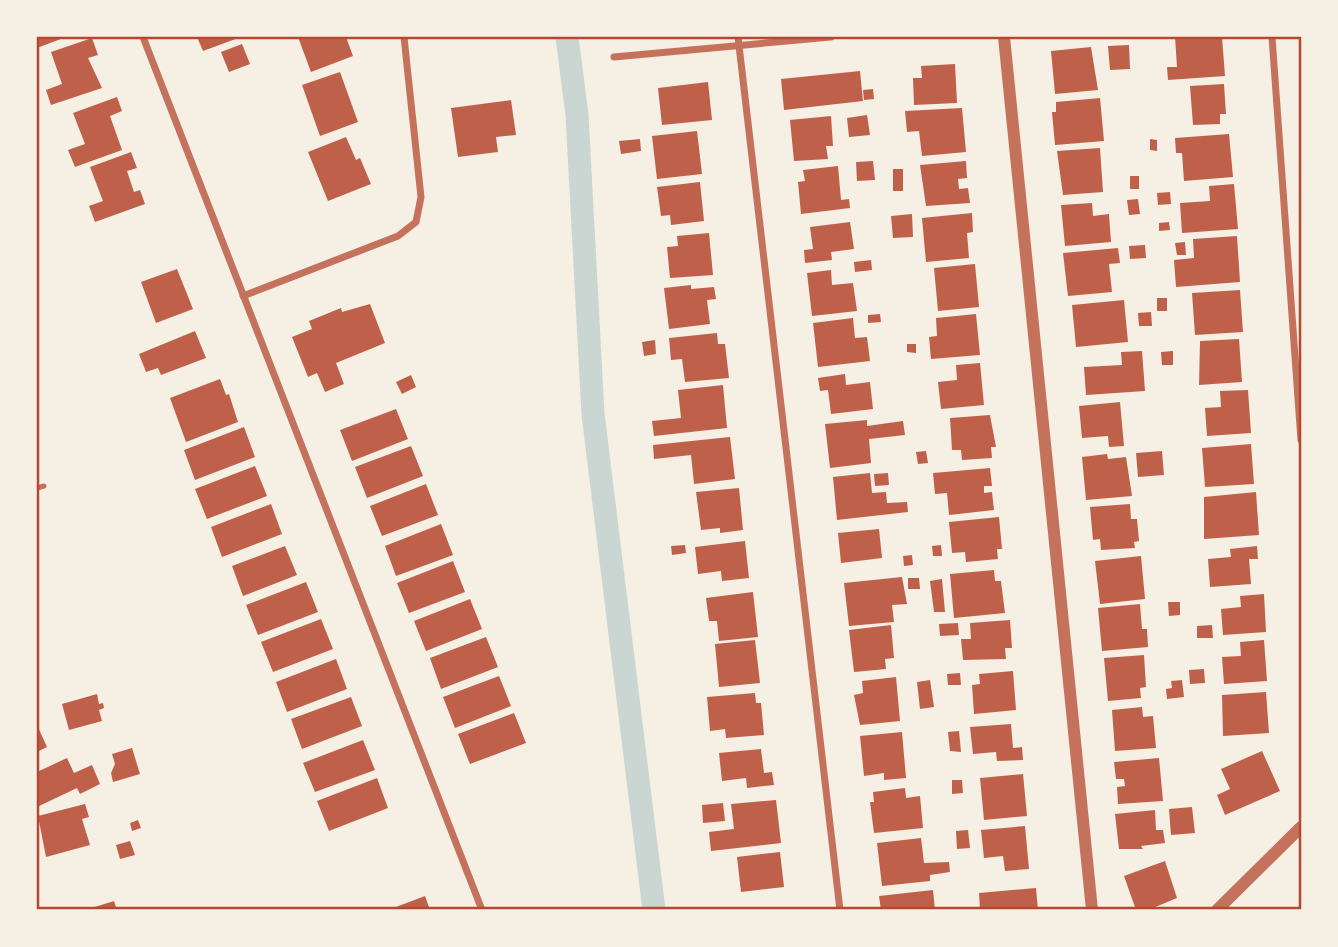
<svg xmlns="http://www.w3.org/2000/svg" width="1338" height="947" font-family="'IBM Plex Serif',serif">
<rect width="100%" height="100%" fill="#f6efe4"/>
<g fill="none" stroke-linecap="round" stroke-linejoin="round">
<!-- canal -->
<polyline stroke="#c9d6d2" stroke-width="23" points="567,37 577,115 593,414 654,910"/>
</g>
<!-- building -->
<g fill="#bf614a">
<polygon points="37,37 66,37 37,48"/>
<polygon points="197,37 241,37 203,51"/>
<polygon points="298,37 346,37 353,56 311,72"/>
<polygon points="1175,37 1222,37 1225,76 1168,80 1167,67 1177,67"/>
<polygon points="92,38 98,55 88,58 102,88 51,105 46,90 62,84 51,52"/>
<polygon points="242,44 250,64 229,72 221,52"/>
<polygon points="1129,45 1130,69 1110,70 1108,46"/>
<polygon points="1091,47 1098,90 1055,94 1051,51"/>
<polygon points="955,64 957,103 914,105 913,78 922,78 921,66"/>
<polygon points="860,71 863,101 784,110 781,79"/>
<polygon points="340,72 358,122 320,136 302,85"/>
<polygon points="708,82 712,120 662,125 658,88"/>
<polygon points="1224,84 1226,114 1220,114 1220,124 1193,125 1190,86"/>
<polygon points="873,89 874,99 864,100 863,90"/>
<polygon points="117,97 122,111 110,116 122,150 75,167 68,150 85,144 73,113"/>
<polygon points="1100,98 1104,141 1055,145 1052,112 1056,112 1056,102"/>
<polygon points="511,100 516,135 496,137 498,152 458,157 451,108"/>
<polygon points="962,108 966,152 922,156 919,131 907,132 905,111"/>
<polygon points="867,115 870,135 849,137 847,118"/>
<polygon points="831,116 833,146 826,146 828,159 794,161 790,120"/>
<polygon points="697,131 702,174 657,179 652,136"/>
<polygon points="1229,134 1233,177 1184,181 1182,153 1176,153 1175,138"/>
<polygon points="346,137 356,160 360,158 371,184 328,201 308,152"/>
<polygon points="640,139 641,151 621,154 619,141"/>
<polygon points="1150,139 1157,140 1157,151 1150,150"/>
<polygon points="1100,148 1103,192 1063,195 1057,151"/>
<polygon points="131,152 137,168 127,171 134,192 140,190 145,204 95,222 89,206 103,201 90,167"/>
<polygon points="873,161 875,180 857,181 856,162"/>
<polygon points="966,161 967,178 958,179 959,189 968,188 970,203 926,206 920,165"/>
<polygon points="838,166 841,200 849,199 850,208 801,214 798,182 805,181 803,170"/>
<rect x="893" y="169" width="10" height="22"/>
<rect x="1130" y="176" width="9" height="13"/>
<polygon points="700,182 704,221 671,225 670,215 661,216 657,187"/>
<polygon points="1234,184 1238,229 1182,233 1180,203 1210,201 1209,186"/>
<polygon points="1170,192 1171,204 1158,205 1157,193"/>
<polygon points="1138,199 1140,214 1129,215 1127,200"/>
<polygon points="1092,203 1093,216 1109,214 1111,242 1065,246 1061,205"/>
<polygon points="972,213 973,232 967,233 969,258 926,262 922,218"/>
<polygon points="912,214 913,237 893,238 891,216"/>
<polygon points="850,222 854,249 831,252 832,260 805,263 804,250 813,249 810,227"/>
<polygon points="1169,222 1170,230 1159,231 1159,223"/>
<polygon points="709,233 713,275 670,278 667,247 678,246 677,236"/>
<polygon points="1237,236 1240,282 1176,287 1174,260 1194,258 1193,239"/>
<polygon points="1185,242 1186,255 1177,255 1175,243"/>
<polygon points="1145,245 1146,258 1130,259 1129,246"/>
<polygon points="1118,248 1120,263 1109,264 1112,292 1068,296 1063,253"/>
<polygon points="871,260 872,270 855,272 854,262"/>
<polygon points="975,264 979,307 938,311 934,268"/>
<polygon points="177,269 193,309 156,323 141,282"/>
<polygon points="831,270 832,285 853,283 857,311 812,316 807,273"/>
<polygon points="691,285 691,289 714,287 716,299 707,300 710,324 669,329 664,288"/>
<polygon points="1240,290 1243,332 1195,335 1192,293"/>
<rect x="1157" y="298" width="10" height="13"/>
<polygon points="1124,300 1128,342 1076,347 1072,305"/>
<polygon points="370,304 385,343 336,363 344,384 325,392 317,373 308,377 292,337 312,329 309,321 341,308 342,312"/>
<polygon points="1151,312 1152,326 1139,326 1138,313"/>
<polygon points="880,314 881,322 868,323 868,315"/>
<polygon points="976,314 980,355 931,359 929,337 937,336 936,318"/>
<polygon points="853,318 855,338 867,337 870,361 818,367 813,323"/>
<polygon points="195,331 206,358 161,375 158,368 146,372 139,354"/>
<polygon points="717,333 718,344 725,344 729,378 685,382 682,359 671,360 669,338"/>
<polygon points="1239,339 1242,382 1199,385 1200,341"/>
<polygon points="655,340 656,354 644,356 642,342"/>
<polygon points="907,344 916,344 916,353 907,352"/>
<polygon points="1142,351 1145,391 1086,395 1084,367 1122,365 1121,352"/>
<polygon points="1173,351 1173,365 1162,365 1161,352"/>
<polygon points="980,363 984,405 941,409 938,382 957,380 956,365"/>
<polygon points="845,374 846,385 870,382 873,409 831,414 828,390 820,391 818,378"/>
<polygon points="411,375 416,387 402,394 396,382"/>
<polygon points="220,379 226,395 229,394 238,422 186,442 170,398"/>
<polygon points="723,385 727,428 654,436 652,421 681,418 678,390"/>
<polygon points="1248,390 1251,433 1207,436 1205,408 1221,407 1220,391"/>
<polygon points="1120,402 1124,446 1109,447 1108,436 1082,438 1079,406"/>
<polygon points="396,409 408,439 352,461 340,430"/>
<polygon points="990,415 996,447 991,447 992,458 962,460 961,450 952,450 950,418"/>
<polygon points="867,420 867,426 903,421 905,435 869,439 871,463 830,468 825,424"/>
<polygon points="244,427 255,457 195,480 184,450"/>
<polygon points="730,437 735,479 694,484 691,455 654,459 653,445"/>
<polygon points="1251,444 1254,484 1205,487 1202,448"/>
<polygon points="411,446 423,476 367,498 355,467"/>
<polygon points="926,451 928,463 918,464 916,452"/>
<polygon points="1162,451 1164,475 1138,477 1136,453"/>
<polygon points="1107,454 1108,459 1126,457 1132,496 1086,500 1082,457"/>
<polygon points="255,466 267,496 207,519 195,489"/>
<polygon points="990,468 992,486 984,486 984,493 992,492 994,510 949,515 947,493 935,494 933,473"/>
<polygon points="870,473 872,493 886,492 887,503 907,502 908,512 837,520 833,477"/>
<polygon points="888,473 889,485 875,486 874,474"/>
<polygon points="426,484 438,515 382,536 370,506"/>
<polygon points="739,488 743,530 720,533 720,528 701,530 696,492"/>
<polygon points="1256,492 1259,535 1204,539 1204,497"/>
<polygon points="271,504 282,534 222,557 211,527"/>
<polygon points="1130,504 1131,519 1137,519 1139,541 1134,542 1135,548 1101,550 1100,539 1093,540 1090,507"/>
<polygon points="999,517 1002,549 997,549 998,559 966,562 965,552 952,553 949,522"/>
<polygon points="441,524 453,555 396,576 385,546"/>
<polygon points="879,529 882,558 841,563 838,533"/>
<polygon points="745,541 749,578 722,581 721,571 698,574 695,547"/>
<polygon points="685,545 686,553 672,555 671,546"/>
<polygon points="941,545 942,556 933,556 932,546"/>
<polygon points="285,546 297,575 243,596 232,566"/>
<polygon points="1257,546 1258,559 1249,559 1251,584 1210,587 1208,559 1231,557 1230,549"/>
<polygon points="912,555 913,565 904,566 903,556"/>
<polygon points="1141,556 1145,599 1100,604 1095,561"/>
<polygon points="453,561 465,592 409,613 397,583"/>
<polygon points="994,570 995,581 1001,581 1005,613 954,618 950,574"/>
<polygon points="902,577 907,604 892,605 894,622 849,626 844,583"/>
<polygon points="908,578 919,578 920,589 908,589"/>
<polygon points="942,579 945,612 934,612 930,581"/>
<polygon points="306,582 318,612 258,635 246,605"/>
<polygon points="753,592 758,637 719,641 717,621 709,621 706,598"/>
<polygon points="1264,594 1266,632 1223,635 1221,609 1241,607 1240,596"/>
<polygon points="470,599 482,629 426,651 414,621"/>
<polygon points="1168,602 1180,602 1180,615 1169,616"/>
<polygon points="1140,604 1142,629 1147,629 1148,647 1102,651 1098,608"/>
<polygon points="321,619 333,649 273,672 261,642"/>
<polygon points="1010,620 1012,648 1005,648 1006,659 963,660 961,639 971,639 970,623"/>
<polygon points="958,623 959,635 940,636 939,624"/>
<polygon points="891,625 894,658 885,659 886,669 854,672 849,630"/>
<polygon points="1212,625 1213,638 1197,638 1197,626"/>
<polygon points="486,637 498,667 441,689 430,658"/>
<polygon points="755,640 760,683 719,687 715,644"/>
<polygon points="1264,640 1267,681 1224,684 1222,657 1241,656 1240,642"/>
<polygon points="1144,655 1146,687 1140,688 1141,698 1108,701 1104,658"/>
<polygon points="336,659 347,689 287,712 276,682"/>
<polygon points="1204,669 1205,683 1190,684 1189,670"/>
<polygon points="1013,671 1016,710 974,714 972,685 980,684 979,674"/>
<polygon points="960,673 961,685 948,685 947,674"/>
<polygon points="499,676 511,706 455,728 443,697"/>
<polygon points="896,677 900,721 860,725 854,695 863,693 862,681"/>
<polygon points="930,680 934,707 920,709 917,682"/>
<polygon points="1182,680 1184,697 1167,699 1166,689 1172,688 1171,681"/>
<polygon points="1266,692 1269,733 1223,736 1222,695"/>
<polygon points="755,693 756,703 761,703 764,735 726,738 725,729 710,731 707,697"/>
<polygon points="97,694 99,704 103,703 104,708 99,710 102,721 69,730 62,704"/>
<polygon points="351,697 362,726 302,749 291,719"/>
<polygon points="1142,707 1143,717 1153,716 1156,748 1115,751 1112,710"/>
<polygon points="514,713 526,743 470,764 458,734"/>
<polygon points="1011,724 1013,748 1022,747 1023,760 997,761 996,752 973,754 970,727"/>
<polygon points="37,725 47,747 37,752"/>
<polygon points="959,731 961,752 950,751 948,732"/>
<polygon points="902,732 906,778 884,780 884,773 864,776 860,736"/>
<polygon points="363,740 375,770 315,792 303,763"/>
<polygon points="132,748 140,774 113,782 111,773 115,764 112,754"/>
<polygon points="761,749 764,773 772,772 774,785 747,788 746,778 722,781 719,753"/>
<polygon points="1262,751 1280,791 1225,815 1217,795 1230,789 1221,769"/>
<polygon points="67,758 74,773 92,765 100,784 80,794 77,788 37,807 37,772"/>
<polygon points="1159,758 1163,801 1118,804 1117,787 1125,786 1124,779 1116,779 1114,762"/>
<polygon points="1023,774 1027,816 984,820 980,778"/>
<polygon points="377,778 388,808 329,831 317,801"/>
<polygon points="952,780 962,780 963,793 952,794"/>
<polygon points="905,788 906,798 920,796 923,828 874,833 870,802 874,802 873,792"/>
<polygon points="776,800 781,843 711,851 709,832 734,829 731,804"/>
<polygon points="723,803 725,821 703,823 702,805"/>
<polygon points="85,804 89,817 82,819 90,845 46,857 38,816"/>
<polygon points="1192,807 1195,833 1171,835 1169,809"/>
<polygon points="1155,810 1156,830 1163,830 1165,843 1141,846 1143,849 1119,849 1115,814"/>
<polygon points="138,820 141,828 132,831 130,823"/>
<polygon points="1025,826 1029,869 1005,871 1003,856 984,858 981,830"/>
<polygon points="968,830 970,848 957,849 956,831"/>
<polygon points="921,838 924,863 949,862 950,872 930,875 930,881 882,886 877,843"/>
<polygon points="130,841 135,855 120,859 116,845"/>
<polygon points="780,852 784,887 741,892 737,857"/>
<polygon points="1165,861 1177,898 1148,910 1136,910 1124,876"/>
<polygon points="1036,888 1038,910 980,910 979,893"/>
<polygon points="933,890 935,910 881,910 879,896"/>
<polygon points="425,896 430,910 388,910"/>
<polygon points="114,901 117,910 85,910"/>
</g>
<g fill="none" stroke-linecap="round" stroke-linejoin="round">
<!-- service -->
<polyline stroke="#c5725c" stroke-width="5" points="37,488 44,486"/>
<!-- minor -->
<g stroke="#c5725c" stroke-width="7">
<polyline points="143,37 482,910"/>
<polyline points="738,37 840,910"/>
<polyline points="1272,37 1301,440"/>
<polyline points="614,57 831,37"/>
<polyline points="243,296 398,236 416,222 421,197 404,37"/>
</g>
<!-- tertiary -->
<g stroke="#c5725c" stroke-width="12">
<polyline points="1004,37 1092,910"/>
<polyline points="1217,910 1301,827"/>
</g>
</g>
<!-- border -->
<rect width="1338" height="947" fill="none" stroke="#f6efe4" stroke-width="77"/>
<rect x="38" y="38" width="1262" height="870" fill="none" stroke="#b5482f" stroke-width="2.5"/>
</svg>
